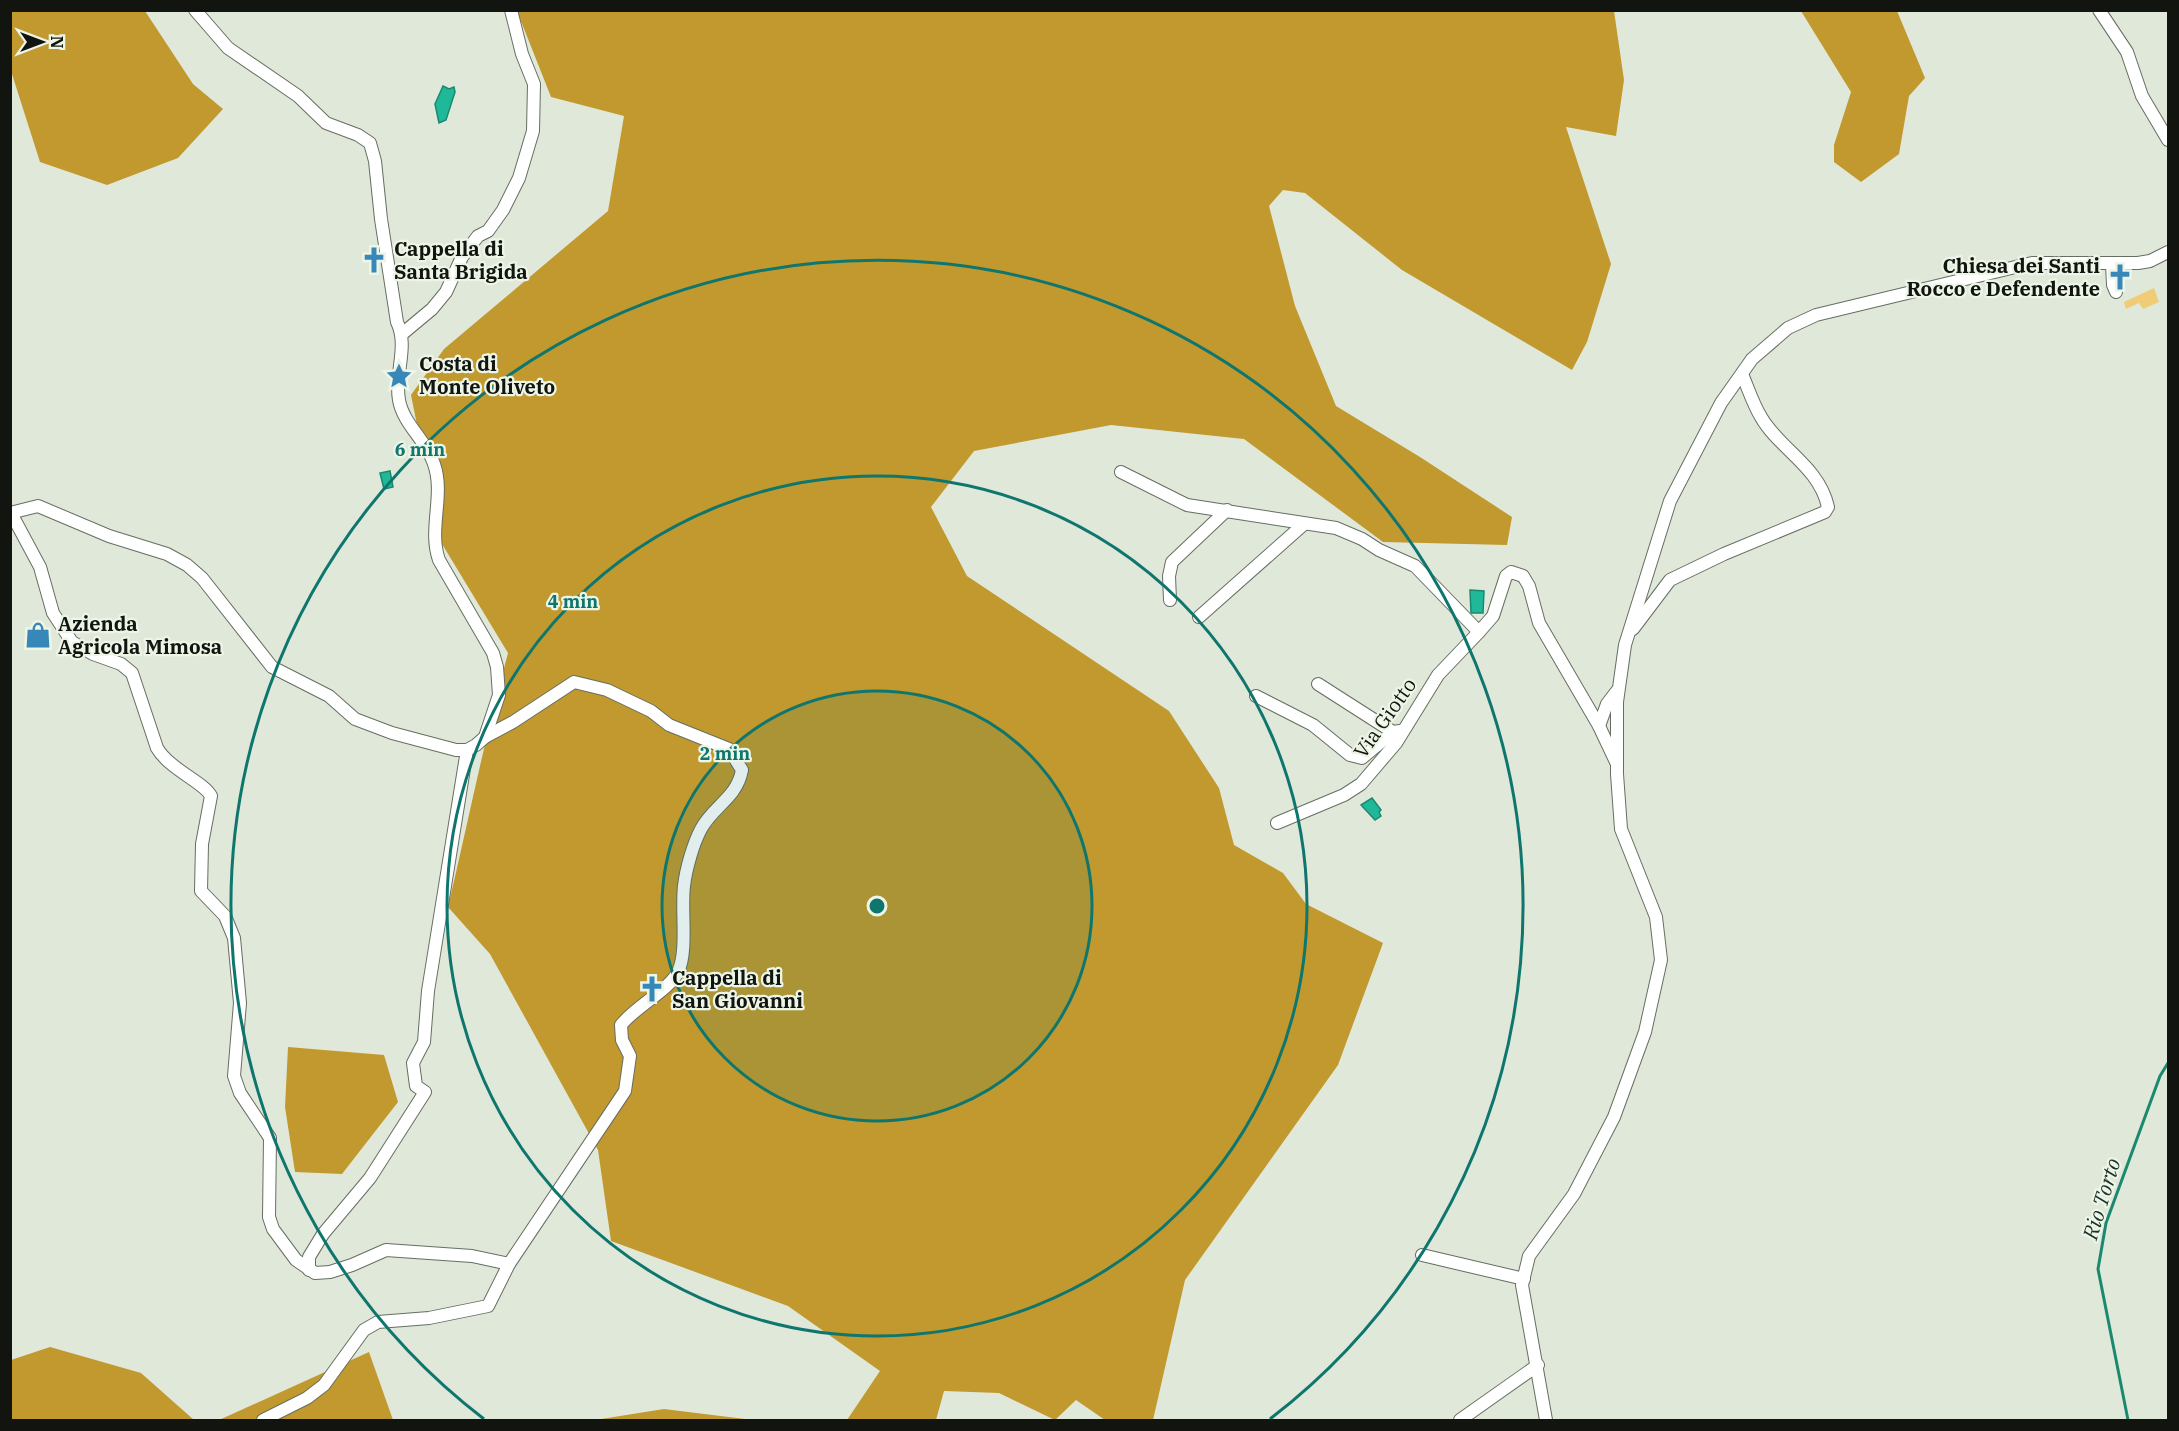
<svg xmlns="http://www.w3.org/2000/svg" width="2179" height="1431" font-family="'IBM Plex Serif',serif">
<rect width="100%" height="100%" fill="#e0e8da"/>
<!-- green -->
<polygon fill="#f0cc77" points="2154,288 2159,302 2143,309 2139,303 2126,309 2124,302"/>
<!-- forest -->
<g fill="#c1992e">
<polygon points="10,11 145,11 193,84 223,109 178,158 107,185 40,162 11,71"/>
<path d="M 517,11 L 1614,11 L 1624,80 L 1616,136 L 1566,127 L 1611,264 L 1587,342 L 1572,370 L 1402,270 L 1305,193 L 1283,190 L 1269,206 L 1295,306 L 1336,406 L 1420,457 L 1512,517 L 1507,545 L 1383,542 L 1244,439 L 1111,425 L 974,451 L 931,507 L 967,576 L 1169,711 L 1219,788 L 1234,845 L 1283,873 L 1306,904 L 1383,943 L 1338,1065 L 1185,1280 L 1153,1420 L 1105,1420 L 1076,1400 L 1055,1420 L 999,1393 L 944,1391 L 936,1420 L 847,1420 L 880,1371 L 788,1306 L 611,1241 L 598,1150 L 490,954 L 448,907 C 468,822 485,737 508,653 L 436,534 L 432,465 L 418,430 L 411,395 L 444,349 L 608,211 L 624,116 L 551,97 Z"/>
<polygon points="1801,11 1897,11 1925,78 1909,96 1899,154 1861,182 1834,162 1834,145 1851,92"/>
<polygon points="288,1047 384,1055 398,1102 342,1174 295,1172 285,1107"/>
<polygon points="50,1347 141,1373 194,1420 11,1420 11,1360"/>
<polygon points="369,1352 393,1420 219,1420"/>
<polygon points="664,1409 753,1420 595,1420"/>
</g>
<!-- water -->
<g fill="#1fb99a" stroke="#1b8870" stroke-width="1.5">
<polygon points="443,86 449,89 454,87 455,92 446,120 439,123 435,104"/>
<polygon points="390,471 393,487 384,489 380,473"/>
<polygon points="1470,590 1484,591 1483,613 1471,613"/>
<polygon points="1372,798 1381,810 1379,812 1381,816 1375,820 1361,805"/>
</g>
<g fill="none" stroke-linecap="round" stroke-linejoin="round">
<!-- stream -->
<polyline stroke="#1b8870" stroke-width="3" points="2128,1420 2098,1269 2106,1223 2160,1076 2168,1063"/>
<!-- minor casing -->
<g stroke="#676e61" stroke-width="14">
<g id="minor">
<polyline points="2099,10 2127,52 2142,96 2168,140"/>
<polyline points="2112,264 2113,285 2116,292"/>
<polyline points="402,334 432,309 446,292 462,257 478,236 488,231 503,210 519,178 533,131 534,84 522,54 511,10"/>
<polyline points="1121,472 1187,505 1336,528 1362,539 1379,550 1415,566 1479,632 1493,616 1506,576 1511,572 1523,576 1529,586 1539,623 1599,726 1616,762"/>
<path d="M 10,513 L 38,506 L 109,536 L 167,554 L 187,565 L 202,578 L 272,667 L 329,696 L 355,719 L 392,733 L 456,750 L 467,750 L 476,745 L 485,737 L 499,695 L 497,667 L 493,653 L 439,560 C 428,529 445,495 434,464 C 427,441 403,424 399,400 C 394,374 409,347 397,322 L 381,219 L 375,161 L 370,143 L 358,135 L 326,123 L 298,96 L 228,48 L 195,10"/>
<path d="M 11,513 L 40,567 L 53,613 L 72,642 L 93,654 L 121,664 L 132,673 L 157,748 C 170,770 204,782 211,796 L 202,844 L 201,891 L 225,916 L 234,938 L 240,1003 L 234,1076 L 240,1093 L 270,1138 L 269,1217 L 273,1229 L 296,1260 L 315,1273 L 330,1272 L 352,1265 L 386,1250 L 472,1256 L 509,1264"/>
<polyline points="1170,600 1169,576 1172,562 1227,510"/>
<polyline points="1199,617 1304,524"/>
<path d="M 1633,629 L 1670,580 L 1724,554 L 1825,512 L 1828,507 C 1819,466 1779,449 1761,417 C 1753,404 1748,388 1742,374"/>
<polyline points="1318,684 1393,732 1400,731"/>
<polyline points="1256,696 1313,725 1350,755 1362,758 1393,732"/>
<polyline points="1599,726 1607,704 1617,691"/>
<polyline points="1277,823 1344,795 1361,784 1396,743 1438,675 1479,632"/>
<polyline points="1422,1255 1524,1279"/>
<polyline points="309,1270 309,1257 323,1234 370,1178 425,1092 416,1086 413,1063 424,1042 428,991 467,750"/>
<path d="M 263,1420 L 307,1398 L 324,1385 L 364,1330 L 378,1322 L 429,1318 L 488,1306 L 509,1264 L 625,1091 L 630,1056 L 622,1040 L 621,1025 C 636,1006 669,990 678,972 C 688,951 681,910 684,886 C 686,869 693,844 701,829 C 713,806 737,798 742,770 L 729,749 L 669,725 L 651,711 L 607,690 L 574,682 L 513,722 L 485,737"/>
<polyline points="1460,1420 1538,1365"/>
<polyline points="1546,1420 1522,1285 1529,1256 1574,1194 1614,1117 1645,1032 1661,960 1656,917 1621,829 1617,774 1617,702 1625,645 1670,501 1721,403 1752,359 1788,328 1816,315 2032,263 2138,263 2150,261 2168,252"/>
</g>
</g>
<!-- minor -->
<use href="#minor" stroke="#fff" stroke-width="12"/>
</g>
<!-- distance rings -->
<circle cx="877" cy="906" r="215" fill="#0f766e" fill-opacity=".12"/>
<g fill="none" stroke="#0f766e" stroke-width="3">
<circle cx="877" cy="906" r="215"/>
<circle cx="877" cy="906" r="430"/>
<path d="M484 1419A646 646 0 1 1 1270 1419"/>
</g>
<!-- icons -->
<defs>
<g id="church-bare" transform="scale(2.07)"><path d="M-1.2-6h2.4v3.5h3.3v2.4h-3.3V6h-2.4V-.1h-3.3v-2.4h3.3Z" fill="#3788b9" stroke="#edf5e7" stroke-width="2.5" paint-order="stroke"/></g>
<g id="sight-bare" transform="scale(2.07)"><path d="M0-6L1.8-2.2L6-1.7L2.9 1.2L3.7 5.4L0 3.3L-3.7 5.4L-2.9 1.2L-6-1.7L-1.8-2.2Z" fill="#3788b9" stroke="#edf5e7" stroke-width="2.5" paint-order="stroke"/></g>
<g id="shop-bare" transform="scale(2.07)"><path d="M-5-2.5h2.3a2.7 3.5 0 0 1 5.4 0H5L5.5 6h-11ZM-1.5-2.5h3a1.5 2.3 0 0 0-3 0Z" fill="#3788b9" stroke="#edf5e7" stroke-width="2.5" paint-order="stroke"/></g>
</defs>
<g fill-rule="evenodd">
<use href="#church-bare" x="374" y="260"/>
<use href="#church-bare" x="2120" y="277"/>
<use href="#sight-bare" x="399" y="376"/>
<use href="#shop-bare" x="38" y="635"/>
<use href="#church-bare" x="652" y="989"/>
</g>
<g text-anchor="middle" stroke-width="4.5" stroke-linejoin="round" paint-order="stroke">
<!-- poi labels -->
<g font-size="20" font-weight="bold" fill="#11140f" stroke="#edf5e7" text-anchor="start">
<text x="394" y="256">Cappella di<tspan x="394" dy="23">Santa Brigida</tspan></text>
<text x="2100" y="273" text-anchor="end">Chiesa dei Santi<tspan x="2100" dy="23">Rocco e Defendente</tspan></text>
<text x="419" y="371">Costa di<tspan x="419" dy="23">Monte Oliveto</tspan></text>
<text x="58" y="631">Azienda<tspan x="58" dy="23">Agricola Mimosa</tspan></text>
<text x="672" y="985">Cappella di<tspan x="672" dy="23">San Giovanni</tspan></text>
</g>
<!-- street labels -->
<g font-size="20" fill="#11140f" stroke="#edf5e7">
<text transform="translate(1385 718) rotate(-55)" y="7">Via Giotto</text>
</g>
<!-- water labels -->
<g font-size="21" font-style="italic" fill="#1a312b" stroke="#edf5e7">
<text transform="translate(2102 1199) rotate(-73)" y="7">Rio Torto</text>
</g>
</g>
<circle cx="877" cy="906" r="9" fill="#0f766e" stroke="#edf5e7" stroke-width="3"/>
<g font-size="18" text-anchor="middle" font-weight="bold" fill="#0f766e" stroke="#edf5e7" stroke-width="4.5" stroke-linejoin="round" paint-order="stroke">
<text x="420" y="456">6 min</text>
<text x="573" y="608">4 min</text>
<text x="725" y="760">2 min</text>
</g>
<!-- border -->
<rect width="2179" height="1431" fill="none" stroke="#11140f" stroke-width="24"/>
<!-- north arrow -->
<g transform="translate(42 42) rotate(90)" stroke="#edf5e7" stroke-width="4.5" paint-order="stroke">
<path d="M0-4.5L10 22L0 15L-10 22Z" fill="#11140f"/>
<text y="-9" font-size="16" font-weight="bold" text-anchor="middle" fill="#11140f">N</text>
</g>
</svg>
